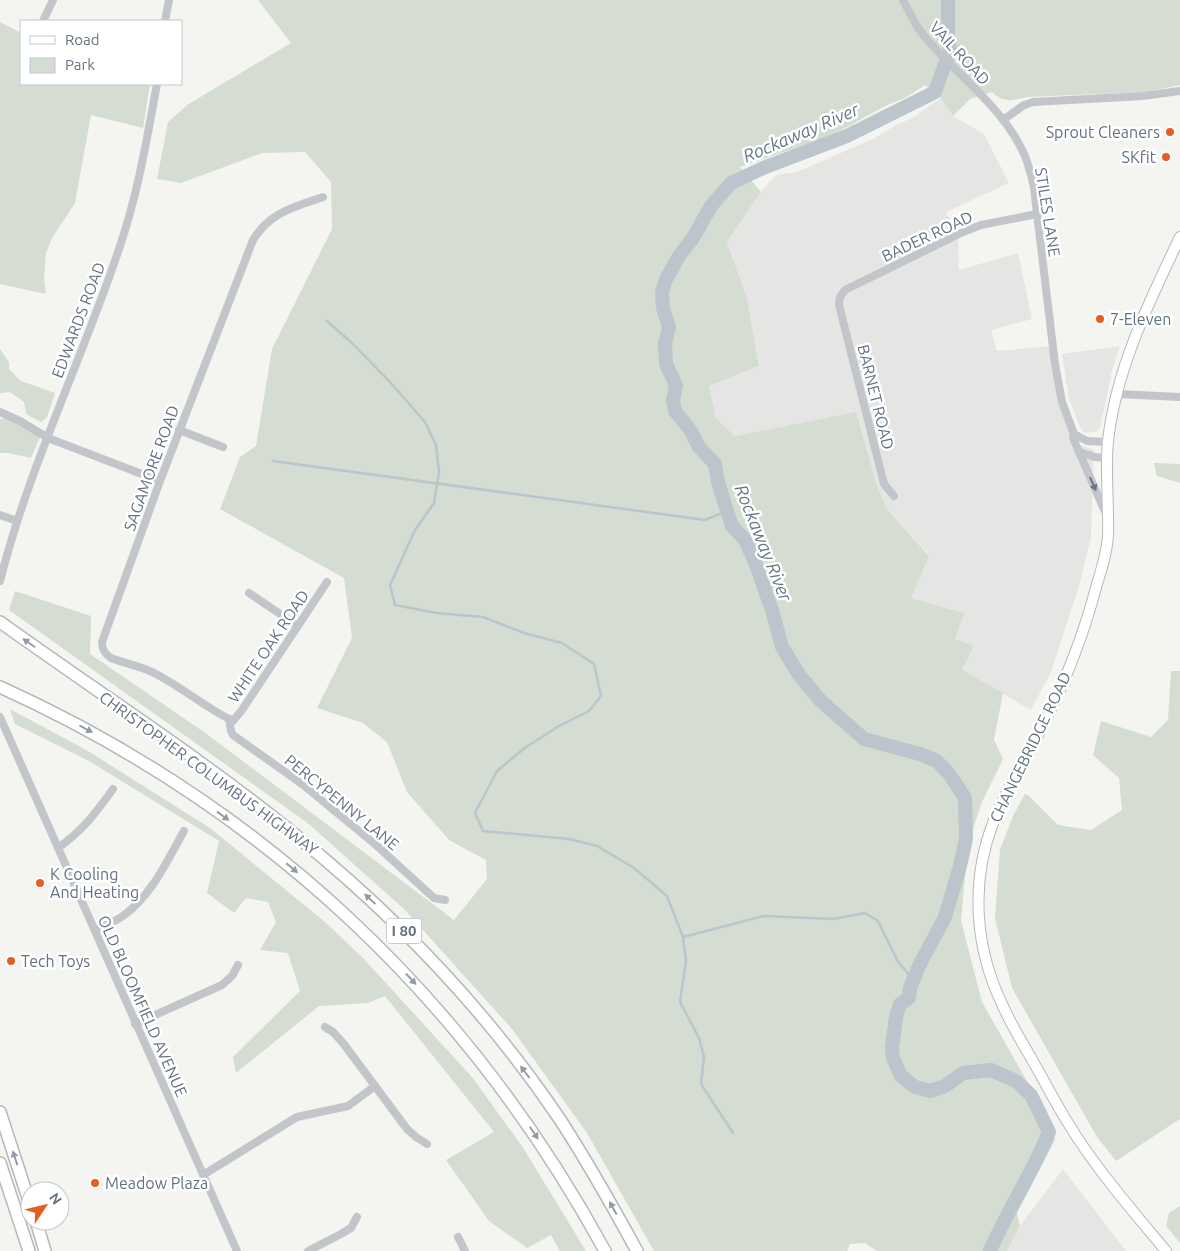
<svg xmlns="http://www.w3.org/2000/svg" width="1180" height="1251" font-family="Ubuntu,sans-serif">
<rect width="100%" height="100%" fill="#f4f5f1"/>
<!-- built -->
<g fill="#e5e6e4">
<polygon points="941,98 953,116 984,134 1009,183 946,212 958,234 959,270 1018,253 1032,319 991,330 997,351 1053,346 1054,363 1078,444 1094,450 1091,537 1080,583 1051,672 1031,710 961,670 974,647 955,639 963,613 911,598 929,555 887,509 877,486 856,413 735,436 716,418 709,386 759,366 747,298 727,242 761,192 776,175 797,172 875,138 896,125 912,118"/>
<polygon points="1120,346 1112,370 1100,428 1096,432 1085,433 1081,429 1069,399 1062,354"/>
<polygon points="1063,1169 1126,1251 1007,1251 1020,1226"/>
</g>
<!-- green -->
<g fill="#d5dcd2">
<path d="M 258,0 L 1180,0 L 1180,85 L 1146,92 L 1027,97 C 1012,100 1005,104 992,92 L 970,99 L 953,116 L 941,98 L 925,85 L 905,98 L 885,106 L 831,136 L 740,167 L 761,192 L 727,242 L 747,298 L 759,366 L 709,386 L 716,418 L 735,436 L 856,412 L 877,486 L 887,509 L 929,556 L 911,598 L 964,613 L 955,639 L 974,646 L 962,670 L 1003,693 L 994,740 L 1003,759 L 982,802 L 968,843 L 961,921 L 982,1002 L 1055,1131 L 1050,1129 L 1055,1140 L 1017,1213 L 1020,1226 L 1007,1251 L 877,1251 L 865,1243 L 850,1244 L 847,1251 L 654,1251 L 587,1133 L 512,1029 L 405,910 L 309,824 L 9,610 L 15,591 L 91,616 L 90,654 L 204,732 L 454,920 L 487,879 L 486,860 L 449,840 L 407,792 L 387,742 L 363,723 L 317,708 L 352,638 L 344,578 L 220,509 L 240,457 L 256,446 L 272,349 L 332,229 L 331,182 L 305,152 L 262,153 L 181,183 L 157,179 L 168,122 L 187,105 L 291,43 Z"/>
<polygon points="0,22 21,33 21,84 150,84 143,128 91,115 75,203 52,238 46,253 44,279 46,294 0,284"/>
<polygon points="0,349 9,362 9,369 21,381 55,393 47,417 41,422 26,414 24,402 10,392 0,393"/>
<polygon points="12,416 40,437 31,458 9,453 0,453 0,419"/>
<polygon points="1154,463 1180,464 1180,483 1157,476"/>
<polygon points="1171,671 1180,671 1180,1119 1116,1161 1097,1137 1012,988 995,918 1000,850 1013,816 1025,794 1028,795 1058,825 1091,830 1122,810 1119,778 1093,755 1101,721 1151,737 1168,720"/>
<polygon points="10,709 88,751 210,828 325,922 363,958 472,1077 522,1146 586,1251 560,1251 551,1235 527,1248 489,1221 446,1160 494,1132 385,996 368,1003 319,1006 236,1073 233,1057 300,991 288,953 260,950 276,922 268,902 246,898 234,913 207,893 219,841 89,761 15,724"/>
<polygon points="1180,1206 1180,1243 1166,1226 1169,1213"/>
</g>
<g fill="none" stroke-linecap="round" stroke-linejoin="round">
<!-- stream -->
<g stroke="#bbc5cb" stroke-width="2.5">
<polyline points="327,321 353,344 390,382 425,422 436,445 439,472 434,503 415,530 390,585 395,605 437,613 483,617 524,633 562,643 594,664 601,696 589,711 559,726 526,747 497,771 475,813 483,831 569,839 597,846 634,868 667,896 683,937 686,961 680,1002 699,1038 704,1057 701,1084 733,1133"/>
<polyline points="273,461 705,520 727,511"/>
<polyline points="683,937 764,916 833,919 865,913 878,921 897,960 913,980"/>
</g>
<!-- river -->
<path stroke="#bbc5cb" stroke-width="14" d="M 948,0 L 948,35 L 950,50 L 935,92 L 847,136 L 763,168 L 731,183 L 711,206 L 693,238 L 679,256 L 666,279 L 662,292 L 663,308 L 669,327 L 665,344 L 666,364 L 676,385 L 673,401 L 675,411 L 691,431 L 699,447 L 715,464 L 718,482 L 727,511 L 732,526 L 745,540 L 755,562 L 772,610 L 782,647 L 800,676 L 821,701 L 864,739 L 920,754 L 937,761 L 950,775 L 965,798 L 966,839 L 960,866 L 945,917 L 919,966 L 910,988 L 909,998 L 900,1004 L 896,1017 L 892,1048 L 893,1058 L 901,1076 L 915,1087 L 930,1091 L 945,1086 L 963,1073 L 991,1070 L 1016,1081 L 1031,1095 L 1049,1132 C 1033,1173 1007,1210 990,1251"/>
<!-- major casing -->
<g stroke="#b5b9bd" stroke-width="12">
<path id="major" d="M 1166,1251 C 1132,1210 1096,1169 1068,1123 C 1056,1104 1046,1084 1035,1065 C 1024,1045 1012,1027 1003,1006 C 975,949 970,883 993,823 C 1004,793 1021,767 1036,739 C 1062,690 1083,638 1097,584 C 1102,568 1107,552 1108,535 C 1109,504 1105,472 1108,441 C 1116,369 1149,302 1180,237"/>
</g>
<!-- highway casing -->
<g stroke="#b5b8bb" stroke-width="14">
<g id="highway">
<path d="M 0,622 C 100,694 204,760 299,838 C 399,919 489,1014 561,1121 C 588,1163 613,1207 637,1251"/>
<path d="M 0,687 C 263,806 467,998 605,1251"/>
<polyline points="0,1112 30,1204"/>
<polyline points="0,1163 29,1251"/>
<polyline points="36,1221 45,1251"/>
</g>
</g>
<!-- minor -->
<g stroke="#c2c5c9" stroke-width="8">
<path d="M 903,0 L 916,25 L 925,37 C 954,72 998,104 1019,144 C 1027,157 1031,173 1034,188 L 1055,364 L 1062,402 L 1074,434 L 1073,438 L 1106,514"/>
<polyline points="43,21 53,0"/>
<polyline points="165,21 169,0"/>
<polyline points="1003,120 1024,105 1033,102 1143,96 1180,91"/>
<path d="M 323,197 C 294,207 270,212 253,240 L 160,481 L 102,642 C 102,650 105,654 111,658 C 126,664 142,666 156,674 C 183,688 206,708 233,721 L 242,710 L 327,582"/>
<polyline points="1117,394 1180,397"/>
<polyline points="0,412 20,421 48,438 160,481"/>
<polyline points="179,430 223,447"/>
<polyline points="1074,434 1087,441 1108,442"/>
<polyline points="1079,452 1095,457 1108,458"/>
<polyline points="894,496 884,484 839,305 840,297 845,290 963,232 981,225 1037,214"/>
<polyline points="0,515 17,521"/>
<path d="M 0,581 C 29,466 83,358 120,246 C 138,193 147,138 157,84"/>
<polyline points="249,593 298,626"/>
<polyline points="0,717 237,1251"/>
<polyline points="229,719 231,731 233,735 302,784 376,845 434,898 445,900"/>
<path d="M 58,848 C 83,830 95,814 113,789"/>
<path d="M 95,930 C 104,926 114,922 123,916 C 152,895 167,861 184,831"/>
<polyline points="135,1024 222,985 232,976 238,965"/>
<polyline points="325,1027 333,1032 343,1043 407,1129 416,1137 427,1144"/>
<polyline points="203,1175 297,1117 348,1106 375,1086"/>
<polyline points="458,1237 465,1251"/>
<polyline points="308,1251 341,1234 351,1228 357,1217"/>
</g>
<!-- major -->
<use href="#major" stroke="#fff" stroke-width="10"/>
<!-- highway -->
<use href="#highway" stroke="#fff" stroke-width="11"/>
</g>
<!-- one-way arrows -->
<defs><path id="oneway-solid" d="M-6-.8H1V-3.2L6.5 0L1 3.2V.8H-6Z" transform="scale(1.25)"/></defs>
<use fill="#687686" href="#oneway-solid" transform="translate(1093 484) rotate(66)"/>
<g fill="#929ca8">
<use href="#oneway-solid" transform="translate(29 643) rotate(-145)"/>
<use href="#oneway-solid" transform="translate(86 729) rotate(28)"/>
<use href="#oneway-solid" transform="translate(223 816) rotate(36)"/>
<use href="#oneway-solid" transform="translate(292 868) rotate(40)"/>
<use href="#oneway-solid" transform="translate(370 899) rotate(-137)"/>
<use href="#oneway-solid" transform="translate(411 979) rotate(47)"/>
<use href="#oneway-solid" transform="translate(525 1072) rotate(-127)"/>
<use href="#oneway-solid" transform="translate(534 1133) rotate(56)"/>
<use href="#oneway-solid" transform="translate(15 1158) rotate(-108)"/>
<use href="#oneway-solid" transform="translate(613 1208) rotate(-119)"/>
</g>
<!-- markers -->
<g fill="#e45d21" stroke="#fff" stroke-width="2">
<circle cx="1170" cy="132" r="5"/>
<circle cx="1166" cy="157" r="5"/>
<circle cx="1100" cy="319" r="5"/>
<circle cx="40" cy="883" r="5"/>
<circle cx="11" cy="961" r="5"/>
<circle cx="95" cy="1183" r="5"/>
</g>
<g text-anchor="middle" stroke-width="5" stroke-linejoin="round" paint-order="stroke">
<!-- shield labels -->
<rect fill="#fff" stroke="#929ca8" stroke-width="1" x="386.5" y="918.5" width="35" height="25" rx="4"/>
<g font-size="15" font-weight="bold" fill="#637282">
<text x="404" y="936">I 80</text>
</g>
<!-- street labels -->
<g font-size="16" fill="#637282" stroke="#fff">
<text transform="translate(960 53) rotate(47)" y="6">VAIL ROAD</text>
<text transform="translate(1048 212) rotate(81)" y="6">STILES LANE</text>
<text transform="translate(927 236) rotate(-25)" y="6">BADER ROAD</text>
<text transform="translate(78 320) rotate(-69)" y="6">EDWARDS ROAD</text>
<text transform="translate(876 397) rotate(76)" y="6">BARNET ROAD</text>
<text transform="translate(151 468) rotate(-70)" y="6">SAGAMORE ROAD</text>
<text transform="translate(268 646) rotate(-56)" y="6">WHITE OAK ROAD</text>
<text transform="translate(1030 747) rotate(-64)" y="6">CHANGEBRIDGE ROAD</text>
<text transform="translate(209 773) rotate(36)" y="6">CHRISTOPHER COLUMBUS HIGHWAY</text>
<text transform="translate(342 802) rotate(39)" y="6">PERCYPENNY LANE</text>
<text transform="translate(143 1006) rotate(66)" y="6">OLD BLOOMFIELD AVENUE</text>
</g>
<!-- poi labels -->
<g font-size="16" fill="#637282" stroke="#fff" text-anchor="start">
<text x="1160" y="138" text-anchor="end">Sprout Cleaners</text>
<text x="1156" y="163" text-anchor="end">SKfit</text>
<text x="1110" y="325">7-Eleven</text>
<text x="50" y="880">K Cooling<tspan x="50" dy="18">And Heating</tspan></text>
<text x="21" y="967">Tech Toys</text>
<text x="105" y="1189">Meadow Plaza</text>
</g>
<!-- water labels -->
<g font-size="18" font-style="italic" fill="#637a86" stroke="#fff">
<text transform="translate(801 133) rotate(-23)" y="6">Rockaway River</text>
<text transform="translate(763 543) rotate(68)" y="6">Rockaway River</text>
</g>
</g>
<!-- legend -->
<rect x="20" y="20" width="162" height="65" fill="#ffffff" stroke="#c1c7cd"/>
<rect x="30" y="36" width="25" height="8" fill="#ffffff" stroke="#c1c7cd"/>
<text x="65" y="45" font-size="15" fill="#637282">Road</text>
<rect x="30" y="58" width="25" height="15" fill="#d5dcd2" stroke="#c1c7cd"/>
<text x="65" y="70" font-size="15" fill="#637282">Park</text>
<!-- north arrow -->
<g transform="translate(45 1206) rotate(55)"><circle r="24" fill="#ffffff" stroke="#c1c7cd"/>
<path d="M0-4L9 19L0 12L-9 19Z" fill="#e45d21"/>
<text y="-8" font-size="14" font-weight="bold" text-anchor="middle" fill="#637282">N</text>
</g>
</svg>
